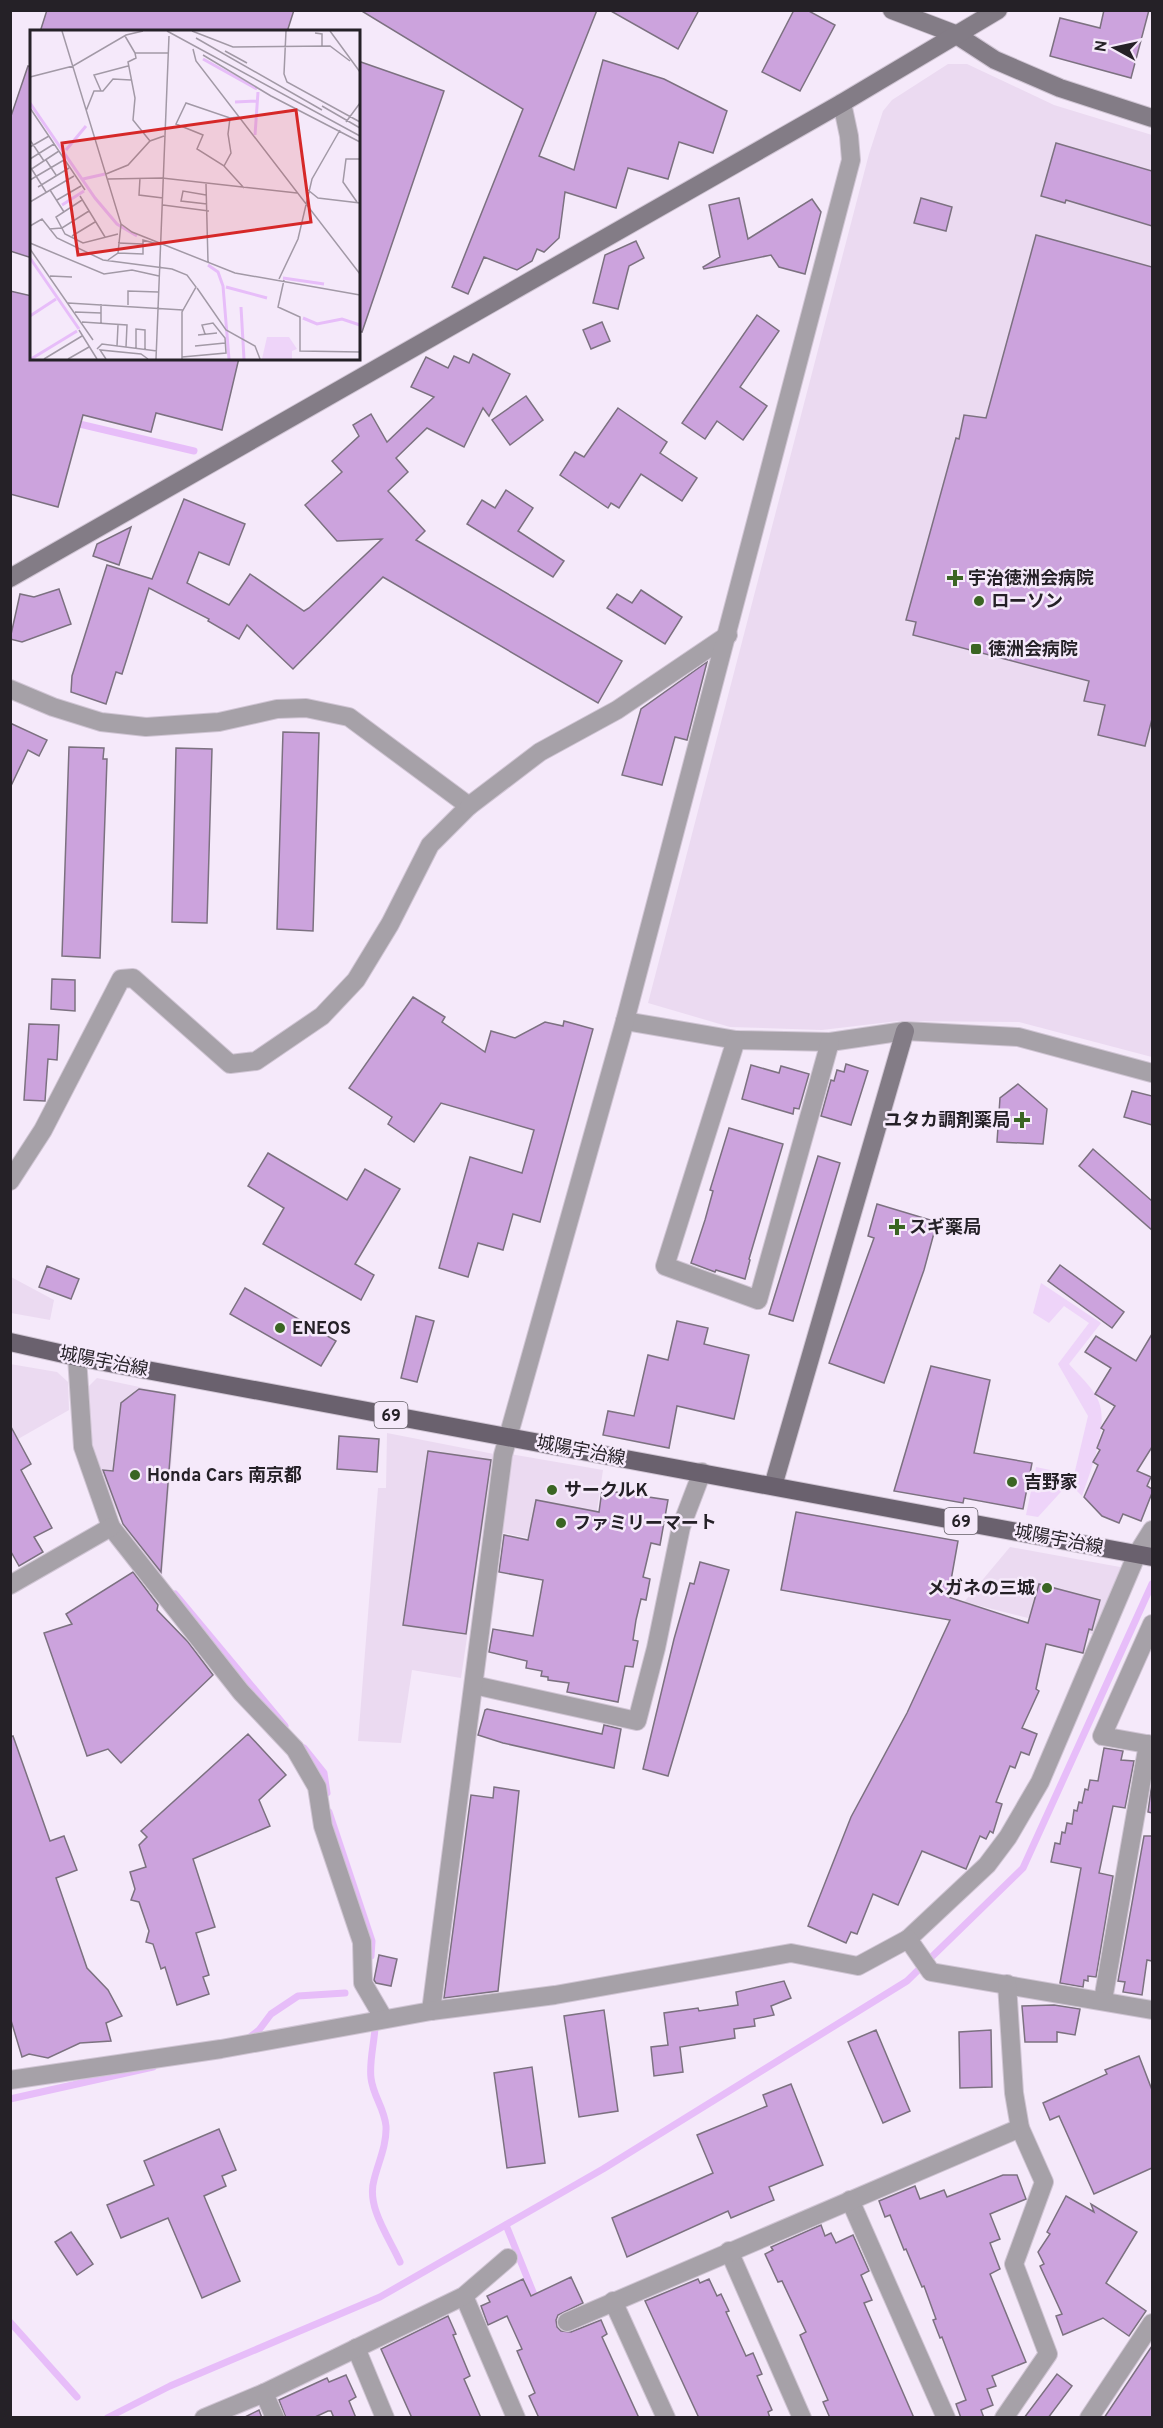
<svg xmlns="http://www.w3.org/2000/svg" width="1163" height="2428" font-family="Overpass,'Noto Sans JP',sans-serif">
<rect width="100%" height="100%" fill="#f5e9fa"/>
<!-- built -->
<g fill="#ebdaf1">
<polygon points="948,64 967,64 1054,105 1152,135 1152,1057 1019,1022 898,1021 822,1030 730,1027 648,1003 869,154 883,111 892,100"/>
<polygon points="11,1277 54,1300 50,1320 11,1313"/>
<polygon points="10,1364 57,1372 68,1382 69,1410 11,1443"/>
<polygon points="97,1378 177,1395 162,1578 144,1557 125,1529 102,1481 93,1453 88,1387"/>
<polygon points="387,1433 494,1454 461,1678 412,1670 401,1743 358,1741 378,1488 386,1488"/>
<polygon points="510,1454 603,1470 591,1550 498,1532"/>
<polygon points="1010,1547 1120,1567 1124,1575 1096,1635 964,1602"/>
</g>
<!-- green -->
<path fill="#eed4f9" d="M 1041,1283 L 1101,1323 L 1069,1364 C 1080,1377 1099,1392 1101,1410 C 1105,1434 1090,1473 1082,1496 L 1069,1483 L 1038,1517 L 1026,1515 L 1036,1467 L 1074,1475 L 1088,1416 L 1058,1364 L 1089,1323 L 1064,1306 L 1049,1323 L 1033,1313 Z"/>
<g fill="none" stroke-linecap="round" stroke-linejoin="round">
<!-- stream -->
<g stroke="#e7bdf9" stroke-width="7">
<polyline points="71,422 194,451"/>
<polyline points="175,1594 285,1726"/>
<polyline points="304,1748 324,1773 327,1793"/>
<polyline points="329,1812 372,1941 371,1956"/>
<path d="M 375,2028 C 374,2044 369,2063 371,2078 C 373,2096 384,2107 386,2126 C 387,2145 378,2163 374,2180 C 366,2207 390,2239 400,2262"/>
<polyline points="250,2037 259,2030 271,2014 298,1996 345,1993"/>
<polyline points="10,2099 153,2067"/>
<polyline points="506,2225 537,2302"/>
<polyline points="10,2322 77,2397"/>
<polyline points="107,2418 170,2386 380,2297 603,2169 907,1981 1023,1868 1152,1584"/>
</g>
</g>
<!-- building -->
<g fill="#cca3dd" stroke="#7c7180" stroke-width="1.5">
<polygon points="47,10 294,10 287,32 40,32"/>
<polygon points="360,10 597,10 539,156 574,170 603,60 664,79 727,111 713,153 679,142 668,179 628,168 616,208 565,192 559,238 544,252 537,249 532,261 517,270 484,257 468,294 452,287 523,109"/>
<polygon points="609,10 699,10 678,49"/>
<polygon points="794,10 807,10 835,25 800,91 762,72"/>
<polygon points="1104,10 1149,10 1131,78 1050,56 1060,18 1100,28"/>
<polygon points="358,61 444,91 362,332 358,331"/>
<polygon points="28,66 32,67 32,258 10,251 10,119"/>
<polygon points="1056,143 1152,171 1152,226 1066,200 1065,203 1041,196"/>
<polygon points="739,198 748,239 812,199 821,212 805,274 779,267 771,255 704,269 703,267 720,257 709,205"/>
<polygon points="921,198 952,207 946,231 914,223"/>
<polygon points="1036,235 1152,267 1152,719 1145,746 1098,735 1105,705 1084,701 1089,681 913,635 916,622 906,620 956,438 959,439 964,415 986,418"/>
<polygon points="636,241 644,258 629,266 618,309 593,303 605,255"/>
<polygon points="10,291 32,296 32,358 239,358 222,430 156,413 151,432 83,415 58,507 10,494"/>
<polygon points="757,315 779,331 740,387 767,406 743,440 717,421 705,439 682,423"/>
<polygon points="602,322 610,341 591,349 583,330"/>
<polygon points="473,354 510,374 489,416 483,408 464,447 427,428 396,458 408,472 388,491 425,531 416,540 622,661 598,703 383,577 293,669 247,625 239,639 208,621 209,619 149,588 122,674 116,672 106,704 71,692 72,676 107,565 152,579 184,499 245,524 229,565 199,552 187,583 229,605 250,574 304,611 309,608 382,539 337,541 305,505 342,472 332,461 359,436 353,425 371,414 387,442 434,397 411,387 426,357 448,368 454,356 469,363"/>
<polygon points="526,396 543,420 510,445 492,420"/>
<polygon points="618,408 667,442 660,453 697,478 682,501 641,474 619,508 611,503 608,508 560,475 575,452 584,457"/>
<polygon points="506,490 533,508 518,531 564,561 553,577 467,524 482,500 495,508"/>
<polygon points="131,527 119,565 93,556 97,544"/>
<polygon points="59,589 71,624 22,642 10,639 20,594 34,597"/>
<polygon points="641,590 682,617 665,644 607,608 617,594 632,603"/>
<polygon points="707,662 687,740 675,737 662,785 622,775 641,709"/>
<polygon points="10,723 47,740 39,756 28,750 10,788"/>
<polygon points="283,732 319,733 313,931 277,929"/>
<polygon points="69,747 104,748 103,759 107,759 100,958 62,956"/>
<polygon points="176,748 212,749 207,923 172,922"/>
<polygon points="52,979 75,980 75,1011 51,1009"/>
<polygon points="413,997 445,1017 442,1022 485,1052 491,1031 515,1038 545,1022 563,1026 564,1021 593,1029 540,1222 513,1214 503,1250 478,1243 468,1277 439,1268 470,1157 522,1173 534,1130 441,1103 414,1142 388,1124 392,1117 349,1088"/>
<polygon points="29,1024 59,1025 57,1060 48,1059 45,1101 24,1100"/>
<polygon points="846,1064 868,1071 851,1125 821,1116 831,1080 834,1081 837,1070 844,1072"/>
<polygon points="751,1065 779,1073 781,1066 809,1074 799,1109 794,1108 793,1114 742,1099"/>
<polygon points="1018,1084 1047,1109 1043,1144 997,1142 1000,1098"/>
<polygon points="1132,1091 1152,1096 1152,1125 1124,1117"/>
<polygon points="729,1128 783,1144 749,1259 750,1260 745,1279 716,1270 715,1272 691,1263 705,1220 713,1191 710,1190"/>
<polygon points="1093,1149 1152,1201 1152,1230 1079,1166"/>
<polygon points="268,1153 347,1200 365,1169 400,1189 355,1264 374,1275 361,1300 263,1244 284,1208 248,1186"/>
<polygon points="818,1156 840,1163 793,1321 769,1314"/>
<polygon points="877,1204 937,1222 924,1270 884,1383 829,1363 874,1238 868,1236"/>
<polygon points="1060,1265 1124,1312 1112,1328 1048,1281"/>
<polygon points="47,1266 79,1279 71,1299 39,1287"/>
<polygon points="245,1288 336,1341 321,1366 230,1314"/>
<polygon points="416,1316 434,1321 417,1382 401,1378"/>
<polygon points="677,1321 708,1328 704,1344 749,1355 734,1419 677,1406 669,1448 603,1435 608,1411 634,1416 648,1355 668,1360"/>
<polygon points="1152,1334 1152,1447 1137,1471 1151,1477 1147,1486 1152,1489 1152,1493 1141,1521 1123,1514 1119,1523 1102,1516 1084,1497 1098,1465 1093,1462 1100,1450 1097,1448 1104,1430 1101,1428 1115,1406 1095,1394 1111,1368 1085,1352 1096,1336 1136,1361"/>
<polygon points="931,1366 990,1380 974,1453 1032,1463 1023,1509 964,1498 963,1503 894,1491"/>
<polygon points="139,1389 175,1395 161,1572 123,1524 103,1470 113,1471 121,1403"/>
<polygon points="10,1425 31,1464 21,1470 52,1528 34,1537 43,1552 19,1566 10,1550"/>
<polygon points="339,1436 379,1439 377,1472 337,1469"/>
<polygon points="428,1451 491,1460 466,1634 403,1625"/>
<polygon points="602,1490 668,1500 660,1545 651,1543 643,1577 650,1579 646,1600 641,1599 636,1620 633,1640 638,1641 633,1667 625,1666 618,1702 567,1692 569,1683 548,1680 548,1677 541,1676 542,1671 526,1668 527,1661 489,1652 493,1629 533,1636 543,1580 499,1572 504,1535 528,1540 536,1500 599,1512"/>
<polygon points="796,1512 958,1541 948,1597 1028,1623 1039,1584 1100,1600 1092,1630 1089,1629 1083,1653 1046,1644 1036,1689 1039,1691 1022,1728 1037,1734 1029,1755 1021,1752 1015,1768 1010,1766 996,1802 1002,1804 993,1833 990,1831 986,1839 980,1836 966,1869 922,1851 898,1905 873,1894 857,1934 851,1932 846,1943 808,1926 851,1817 907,1713 950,1620 781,1590"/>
<polygon points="700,1562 729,1570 668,1776 643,1769 674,1639 690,1583 694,1584"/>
<polygon points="133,1572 158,1605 157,1610 188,1642 213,1675 121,1763 108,1749 87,1756 44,1633 72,1624 66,1614"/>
<polygon points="487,1709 602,1734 604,1725 621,1729 614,1768 503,1743 478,1735 485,1710"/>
<polygon points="248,1734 286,1775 259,1800 270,1826 193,1859 215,1927 196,1933 209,1975 203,1977 209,1994 177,2005 165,1967 161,1969 153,1944 146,1942 149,1931 139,1902 131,1900 135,1889 130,1872 146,1867 139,1845 147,1837 141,1831"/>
<polygon points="13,1736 50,1841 64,1836 77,1870 56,1878 87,1968 108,1990 122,2016 106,2023 111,2041 80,2043 48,2058 29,2054 22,2057 10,2017 10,1737"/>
<polygon points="1104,1748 1123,1751 1121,1760 1134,1761 1125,1808 1113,1806 1099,1873 1113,1876 1096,1977 1088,1976 1088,1981 1084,1980 1083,1987 1060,1983 1081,1868 1051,1862 1055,1843 1060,1844 1062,1832 1065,1833 1067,1823 1072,1824 1074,1810 1077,1811 1079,1802 1082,1803 1085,1789 1088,1790 1090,1780 1098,1781"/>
<polygon points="1152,1783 1152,1813 1148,1812"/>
<polygon points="494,1787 519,1791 498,1991 444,1998 471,1795 493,1798"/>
<polygon points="1144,1836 1152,1836 1152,1961 1147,1960 1142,1995 1123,1992 1125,1982 1118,1981"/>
<polygon points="379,1955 397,1959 391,1986 376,1983 374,1980"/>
<polygon points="784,1981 791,1998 771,2006 774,2015 754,2019 755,2026 734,2029 735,2038 680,2047 683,2072 654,2076 651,2047 668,2045 664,2013 698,2008 699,2011 738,2005 736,1992"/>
<polygon points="1054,2005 1080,2009 1075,2035 1057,2032 1057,2042 1025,2042 1022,2006"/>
<polygon points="604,2010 618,2111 579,2117 564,2016"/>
<polygon points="876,2030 910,2111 883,2123 848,2042"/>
<polygon points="991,2030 992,2087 960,2088 959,2032"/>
<polygon points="1139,2056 1152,2090 1152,2168 1094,2194 1059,2116 1050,2120 1043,2103 1107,2074 1105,2070"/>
<polygon points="532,2067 545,2163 507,2168 494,2073"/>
<polygon points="791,2084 823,2165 769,2187 774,2200 731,2218 728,2211 627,2257 612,2218 713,2173 697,2135 767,2106 763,2095"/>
<polygon points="219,2129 236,2170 222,2176 226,2186 204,2196 240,2281 202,2298 168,2218 121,2238 107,2205 154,2185 144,2161"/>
<polygon points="1003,2175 1017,2175 1026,2199 990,2214 1000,2239 990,2243 1000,2269 990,2274 1026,2362 992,2376 996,2386 987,2389 993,2405 981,2410 984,2418 961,2418 956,2404 966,2400 942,2337 940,2338 933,2320 936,2319 924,2286 922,2287 906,2249 904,2250 890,2215 885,2217 879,2201 915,2186 920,2199 944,2190 947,2197"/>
<polygon points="1066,2196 1094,2212 1091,2204 1137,2232 1106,2283 1146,2311 1129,2336 1103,2318 1063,2335 1056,2316 1062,2314 1040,2266 1044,2264 1038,2252 1050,2234 1047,2232"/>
<polygon points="821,2225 825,2236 831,2233 836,2243 853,2235 869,2271 861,2275 872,2300 864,2303 914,2418 830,2418 823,2402 828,2400 800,2335 806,2332 782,2281 778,2282 765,2254 773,2250 771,2247"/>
<polygon points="71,2232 93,2264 77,2275 55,2242"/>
<polygon points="571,2277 583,2303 558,2315 556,2320 557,2327 561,2331 571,2332 601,2320 607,2334 602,2337 639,2418 539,2418 529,2396 535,2393 517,2351 522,2349 507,2316 488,2325 481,2306 490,2302 487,2296 523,2279 531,2296"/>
<polygon points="698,2279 700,2283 709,2279 717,2296 721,2294 729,2311 726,2312 746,2356 753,2353 762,2374 757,2376 772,2410 768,2412 770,2418 699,2418 645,2301"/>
<polygon points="448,2316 456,2334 453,2335 470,2376 464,2379 481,2418 412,2418 381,2349"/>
<polygon points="1152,2346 1152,2418 1104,2418"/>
<polygon points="1057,2374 1072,2386 1048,2418 1024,2418"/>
<polygon points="346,2375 356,2397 349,2401 356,2418 334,2418 331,2411 328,2411 313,2418 286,2418 279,2400 327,2378 329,2382"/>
<polygon points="259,2410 262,2418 243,2418"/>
</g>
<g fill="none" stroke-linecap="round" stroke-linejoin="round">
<!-- street casing -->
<g stroke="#d0c5d4" stroke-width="20">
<g id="street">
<polyline points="10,689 53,707 101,722 146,727 219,722 277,709 306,708 349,717 469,806 430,845 390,924 356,980 322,1016 256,1061 230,1064 133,978 121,979 43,1130 10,1181"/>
<polyline points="469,806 540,752 617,710 728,635"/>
<polyline points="625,1021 736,1040 830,1042 905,1031 1018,1037 1152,1073"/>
<polyline points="736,1040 665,1266 758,1300 830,1042"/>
<polyline points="77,1357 83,1447 111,1527 241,1692 295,1749 317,1787 323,1826 362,1942 363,1983 384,2019"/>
<polyline points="10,1585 111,1527"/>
<polyline points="1152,1624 1102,1736 1152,1745"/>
<polyline points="474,1685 637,1721 656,1648 681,1527 702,1472"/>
<polyline points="908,1939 987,1865 1008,1837 1040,1782 1137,1554 1152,1530"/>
<polyline points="1103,2000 1148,1744"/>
<polyline points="431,2011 503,1455 625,1021 851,160 849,136 842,103"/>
<polyline points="10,2080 221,2049 431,2011 555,1995 791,1953 858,1966 908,1939 931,1972 1152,2010"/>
<polyline points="850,2200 946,2418"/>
<polyline points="729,2251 802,2418"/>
<polyline points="464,2296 516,2418"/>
<polyline points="613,2301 666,2418"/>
<polyline points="567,2322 1020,2128"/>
<polyline points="356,2348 385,2418"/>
<polyline points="264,2393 275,2418"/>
<polyline points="204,2418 264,2393 464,2296 508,2258"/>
<polyline points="1004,2418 1048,2354 1014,2264 1044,2182 1020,2128 1014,2093 1007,1984"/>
<polyline points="1089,2418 1152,2323"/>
</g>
</g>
<!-- secondary casing -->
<g stroke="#d0c5d4" stroke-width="20">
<g id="secondary">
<polyline points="892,10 955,34 995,60 1060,88 1152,118"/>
<polyline points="10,578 842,103 998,10"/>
<polyline points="773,1486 905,1031"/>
</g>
</g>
<!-- primary casing -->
<g stroke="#d0c5d4" stroke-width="20">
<polyline id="primary" points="10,1342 77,1357 1152,1557"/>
</g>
<!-- street -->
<use href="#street" stroke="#a6a1a8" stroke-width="18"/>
<!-- secondary -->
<use href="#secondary" stroke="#837c86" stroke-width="18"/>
<!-- primary -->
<use href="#primary" stroke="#6a616e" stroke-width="18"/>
</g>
<!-- markers -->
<g fill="#3a6523" stroke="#f5e9fa" stroke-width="2">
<path d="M952 569h6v6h6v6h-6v6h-6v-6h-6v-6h6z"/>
<circle cx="979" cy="601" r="6"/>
<rect x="970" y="643" width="12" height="12" rx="3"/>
<path d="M1019 1111h6v6h6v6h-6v6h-6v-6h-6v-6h6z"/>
<path d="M894 1218h6v6h6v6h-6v6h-6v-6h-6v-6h6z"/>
<circle cx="280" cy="1328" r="6"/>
<circle cx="135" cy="1475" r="6"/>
<circle cx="1012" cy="1482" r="6"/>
<circle cx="552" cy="1490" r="6"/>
<circle cx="561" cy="1523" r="6"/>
<circle cx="1047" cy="1588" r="6"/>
</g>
<g text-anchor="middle" stroke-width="5" stroke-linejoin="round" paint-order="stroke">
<!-- shield labels -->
<g fill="#f5e9fa" stroke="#635d66" stroke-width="1.5">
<rect x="374.5" y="1402" width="33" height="26" rx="4.5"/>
<rect x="944.5" y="1508" width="33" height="26" rx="4.5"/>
</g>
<g font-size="16" font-weight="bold" fill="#252127">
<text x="391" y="1421">69</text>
<text x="961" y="1527">69</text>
</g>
<!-- poi labels -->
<g font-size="18" font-weight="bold" fill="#252127" stroke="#f5e9fa" text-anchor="start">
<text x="968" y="584">宇治徳洲会病院</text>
<text x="991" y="607">ローソン</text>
<text x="988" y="655">徳洲会病院</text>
<text x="1010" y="1126" text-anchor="end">ユタカ調剤薬局</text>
<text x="909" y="1233">スギ薬局</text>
<text x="292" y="1334">ENEOS</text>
<text x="147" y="1481">Honda Cars 南京都</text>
<text x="1024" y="1488">吉野家</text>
<text x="564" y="1496">サークルK</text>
<text x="573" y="1529">ファミリーマート</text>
<text x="1035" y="1594" text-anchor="end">メガネの三城</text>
</g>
<!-- street labels -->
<g font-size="18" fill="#252127" stroke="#f5e9fa">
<text transform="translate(104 1361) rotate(11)" y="6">城陽宇治線</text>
<text transform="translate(581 1450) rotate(11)" y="6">城陽宇治線</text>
<text transform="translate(1059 1539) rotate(11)" y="6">城陽宇治線</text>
</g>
</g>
<!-- overview -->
<g transform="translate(30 30)">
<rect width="330" height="330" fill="#f5e9fa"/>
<path d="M 237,307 L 259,307 L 267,319 L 262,321 L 262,329 L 232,329 Z" fill="#eed4f9"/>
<path fill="none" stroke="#e7bdf9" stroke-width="3" d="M 173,29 L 227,59M 205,72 L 227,71M 0,73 L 65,168 L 87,194 L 107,206M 225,105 L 228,62M 36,120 L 56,96M 53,149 L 75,144M 32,175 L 54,161M 0,228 L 49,299M 178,235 L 188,242 L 193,256 L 199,329M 253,248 L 294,254M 196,257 L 237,268M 211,277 L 214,329M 0,286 L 26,269M 273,288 L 287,294 L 312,289 L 330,295M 1,329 L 47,301"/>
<path fill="none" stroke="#a299a6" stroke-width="1.5" d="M 32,1 L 91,194 L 88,223 L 78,230M 137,1 L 330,106M 162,1 L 203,17 L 300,16 L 320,31M 256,1 L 254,44 L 257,52 L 330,92M 300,1 L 330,42M 285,3 L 292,4 L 292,16M 95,6 L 105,23M 166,8 L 292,80M 163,19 L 166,31 L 330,244M 195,21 L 217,33M 173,25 L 241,66 L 330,112M 0,47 L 43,36 L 96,5 L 113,1M 71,61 L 64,45 L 98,36M 292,76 L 330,98M 0,78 L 55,160M 56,81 L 64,61 L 73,61 L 83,49 L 101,50M 200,88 L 198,104 L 201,123 L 194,136 L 167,119 L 173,105 L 146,94 L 156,73 L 200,88 L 209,87M 316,92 L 330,73M 0,110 L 14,131M 120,111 L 103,90 L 105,68 L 98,32 L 106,28 L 105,23 L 138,23M 0,117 L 19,106M 0,129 L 24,114M 16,130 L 26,145M 194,136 L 214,158M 1,138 L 16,162M 0,140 L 29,121M 76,144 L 98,135 L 120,111 L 134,106M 110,148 L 109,165 L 133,168M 78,149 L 132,148 L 267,163M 0,150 L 34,130M 176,154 L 178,232M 8,157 L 39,138M 20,160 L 34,182M 278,160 L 288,168 L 330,173M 176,165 L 153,161 L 151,171 L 177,174M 50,166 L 75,207M 27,170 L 51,156M 52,170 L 26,187 L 35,204 L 53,213 L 88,204M 0,172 L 44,146M 327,172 L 313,152 L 316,129 L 330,129M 133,175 L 179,181M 91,194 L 102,202 L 205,243 L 330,265M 0,196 L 12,189 L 27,208 L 73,230 L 142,239 L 157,245 L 166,257 L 152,282 L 152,329M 19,199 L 32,198 L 59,181M 42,206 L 65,192M 0,213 L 74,244 L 102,240 L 129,246M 88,213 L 113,214M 0,219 L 63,310M 88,223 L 113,224 L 113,210 L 131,215M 20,246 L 42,247M 249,249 L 268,209 L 282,149 L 310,100M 254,250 L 248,277 L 270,287 L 270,321 L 330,322M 167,258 L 196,300 L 225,316 L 230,329M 38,273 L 153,280M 98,275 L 98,261 L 128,262M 45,282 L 71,283M 52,292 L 97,295 L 96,317M 71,293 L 71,274M 49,300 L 67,329M 168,305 L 187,303M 87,316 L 88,295M 165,316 L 195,313M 106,318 L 106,299 L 115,300 L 115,319M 67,319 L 72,314 L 127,321M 152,327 L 196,323 L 195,308 L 183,293 L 172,295 L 175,304M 14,329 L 52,306M 38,329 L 59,317M 76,329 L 70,320 L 111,324 L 118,329M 126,329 L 139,6"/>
<path fill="#d62828" fill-opacity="0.15" stroke="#d62828" stroke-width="3" d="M 266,80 L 281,192 L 48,225 L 32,113 Z"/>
<rect width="330" height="330" fill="none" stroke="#252127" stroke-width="3"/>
</g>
<!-- border -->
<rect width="1163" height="2428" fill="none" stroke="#252127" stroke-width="24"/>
<!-- north arrow -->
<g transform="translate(1115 48) rotate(278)" stroke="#f5e9fa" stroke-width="4.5" paint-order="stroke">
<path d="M0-4.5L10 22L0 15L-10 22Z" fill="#252127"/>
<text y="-9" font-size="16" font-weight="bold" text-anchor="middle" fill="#252127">N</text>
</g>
</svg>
